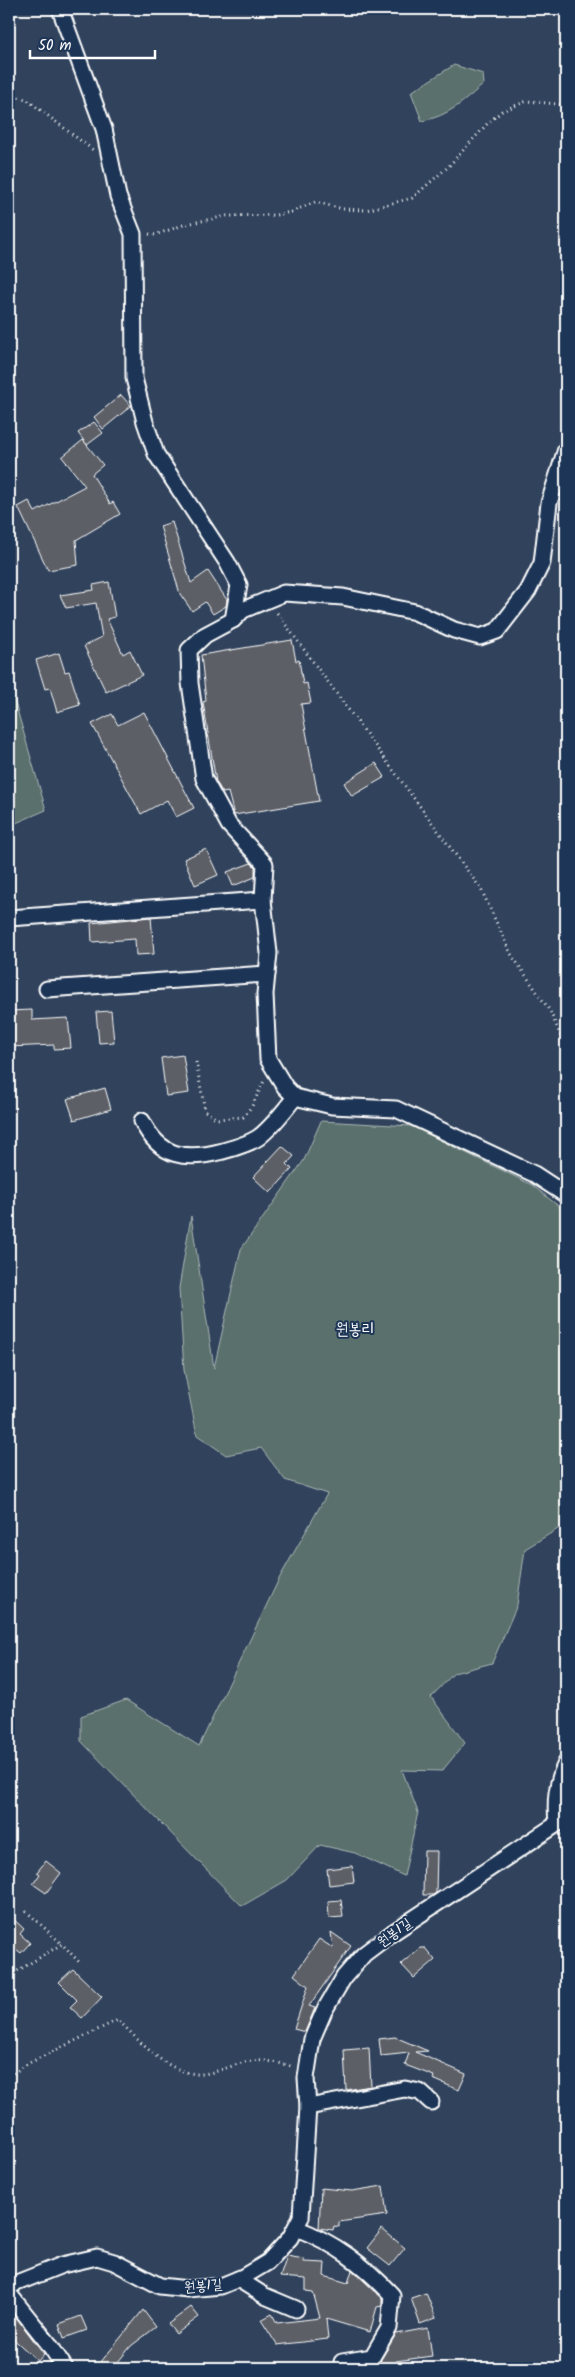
<svg xmlns="http://www.w3.org/2000/svg" width="575" height="2377" font-family="Kalam,'Poor Story',sans-serif">
<rect width="100%" height="100%" fill="#30425c"/>
<filter id="ink" filterUnits="userSpaceOnUse"><feTurbulence type="fractalNoise" baseFrequency=".02" numOctaves="2"/><feDisplacementMap in="SourceGraphic" scale="10" xChannelSelector="R" yChannelSelector="G"/><feConvolveMatrix kernelMatrix="1 2 1 2 8 2 1 2 1" color-interpolation-filters="sRGB"/></filter>
<g filter="url(#ink)">
<!-- green -->
<g fill="#5a706c" stroke="#acb8b6">
<path d="M 454,65 L 483,74 L 484,84 C 464,101 449,116 422,121 L 411,92 Z"/>
<polygon points="9,682 46,810 9,826"/>
<polygon points="321,1121 411,1126 532,1185 566,1212 566,1524 525,1549 517,1605 492,1663 454,1673 431,1697 465,1743 442,1771 402,1770 418,1812 404,1876 355,1853 320,1845 287,1880 242,1906 81,1741 81,1716 126,1700 199,1746 280,1577 327,1494 285,1480 261,1448 226,1455 197,1435 184,1370 179,1288 191,1216 214,1368 241,1249 304,1160"/>
</g>
<!-- building -->
<g fill="#5c5f66" stroke="#fff">
<polygon points="121,395 131,406 103,429 94,417"/>
<polygon points="94,422 103,433 87,445 78,433"/>
<polygon points="83,440 103,465 92,474 110,504 113,502 120,514 76,540 78,565 48,570 18,507 29,501 35,512 85,486 62,457"/>
<polygon points="172,522 191,583 208,571 227,600 226,606 213,614 205,602 192,611 180,594 160,526"/>
<polygon points="109,582 115,617 107,619 123,654 130,650 142,675 106,692 84,646 102,637 96,603 66,608 60,595 94,590 93,585"/>
<polygon points="292,640 296,661 299,660 303,684 307,683 311,703 301,704 319,801 234,815 228,792 223,793 216,782 203,702 206,701 201,655"/>
<polygon points="59,653 65,672 69,671 80,705 57,712 50,688 45,689 36,660"/>
<polygon points="144,712 194,808 176,817 167,800 141,814 92,724 112,714 118,725"/>
<polygon points="376,763 385,777 352,796 344,783"/>
<polygon points="206,849 218,875 195,885 184,859"/>
<polygon points="251,863 255,867 255,877 233,886 227,872"/>
<polygon points="151,917 154,954 136,955 135,939 92,942 91,923"/>
<polygon points="32,1010 32,1020 68,1018 71,1048 54,1049 54,1045 9,1047 9,1011"/>
<polygon points="111,1011 114,1042 99,1043 96,1012"/>
<polygon points="183,1055 189,1093 166,1096 161,1058"/>
<polygon points="105,1088 111,1109 74,1120 67,1099"/>
<polygon points="282,1146 294,1156 287,1164 292,1169 270,1193 253,1177"/>
<polygon points="424,1851 437,1851 436,1893 433,1895 423,1895"/>
<polygon points="46,1861 61,1873 46,1893 33,1884 40,1874 37,1872"/>
<polygon points="352,1866 354,1882 329,1885 327,1869"/>
<polygon points="341,1900 343,1917 329,1918 328,1901"/>
<polygon points="9,1915 24,1929 20,1934 30,1943 21,1953 11,1945 9,1947"/>
<polygon points="331,1932 351,1946 309,2006 315,2008 305,2032 294,2029 308,1986 294,1975 319,1939 333,1948"/>
<polygon points="420,1948 425,1948 435,1960 414,1978 401,1964"/>
<polygon points="73,1969 102,1997 82,2018 70,2007 77,2000 59,1982"/>
<polygon points="395,2037 428,2051 415,2052 466,2074 459,2090 433,2079 434,2076 405,2065 409,2053 381,2056 379,2039"/>
<polygon points="369,2048 371,2086 346,2090 344,2050"/>
<polygon points="383,2186 387,2215 339,2222 339,2227 334,2226 333,2230 319,2228 321,2188 352,2191"/>
<polygon points="382,2229 405,2248 390,2266 367,2248"/>
<polygon points="287,2256 304,2259 304,2262 325,2263 324,2276 348,2283 352,2270 364,2281 382,2298 382,2306 377,2307 370,2332 326,2319 328,2339 277,2345 261,2320 272,2314 277,2323 320,2318 313,2292 306,2291 306,2279 280,2277"/>
<polygon points="426,2293 436,2318 420,2324 411,2298"/>
<polygon points="191,2307 199,2317 176,2334 168,2324"/>
<polygon points="143,2310 156,2327 131,2346 113,2368 96,2368"/>
<polygon points="9,2312 19,2321 44,2354 38,2361 9,2335"/>
<polygon points="81,2316 87,2330 64,2338 59,2324"/>
<polygon points="428,2328 432,2356 396,2361 396,2366 381,2367 380,2361 396,2334"/>
</g>
<g fill="none" stroke-linecap="round" stroke-linejoin="round">
<!-- street casing -->
<g stroke="#fff" stroke-width="19">
<g id="street">
<polyline points="60,9 104,129 118,196 133,234 134,378 145,422 156,454 227,562 239,585 233,620"/>
<polyline points="566,449 549,503 542,563 528,591 497,631 480,637 454,630 415,612 343,597 284,593 243,610 233,620 205,635 189,650 190,683 204,779 229,825 265,864 263,900 269,953 265,994 268,1059 285,1087 295,1097 332,1106 396,1109 534,1174 566,1195"/>
<polyline points="9,918 263,900"/>
<polyline points="47,989 267,974"/>
<path d="M 142,1121 C 160,1158 186,1161 223,1151 C 234,1148 249,1144 259,1137 C 273,1126 284,1111 295,1097"/>
<path d="M 557,1824 C 555,1801 556,1784 566,1763"/>
<polyline points="308,2107 405,2089 420,2092 431,2102"/>
<path d="M 296,2228 C 335,2243 363,2264 392,2295 L 389,2328 L 372,2357 L 342,2362"/>
<polyline points="238,2279 265,2296 296,2309"/>
<polyline points="9,2286 62,2265 97,2257 114,2262 160,2286 188,2289 221,2286 243,2277 268,2262 290,2238 301,2217 308,2107 306,2078 312,2039 324,2011 344,1977 364,1954 392,1933 566,1818"/>
<polyline points="9,2294 49,2344 65,2368"/>
</g>
</g>
<!-- path -->
<g stroke="#fff" stroke-width="3" stroke-dasharray="1 4" stroke-linecap="butt">
<polyline points="9,95 26,99 93,150"/>
<polyline points="149,234 155,235 186,224 227,216 276,215 291,212 315,202 343,209 366,210 412,198 448,167 488,123 502,111 527,101 566,105"/>
<polyline points="277,613 481,889 511,954 550,1011 566,1048"/>
<polyline points="196,1062 205,1111 217,1119 243,1117 252,1106 264,1081"/>
<polyline points="26,1911 62,1944"/>
<polyline points="9,1976 62,1944 80,1963"/>
<path d="M 9,2076 L 29,2063 L 118,2020 C 140,2041 163,2070 196,2074 C 213,2075 229,2066 245,2062 C 262,2059 277,2062 294,2067"/>
</g>
<!-- street -->
<use href="#street" stroke="#1d3557" stroke-width="15"/>
</g>
</g>
<g text-anchor="middle" stroke-width="4" stroke-linejoin="round" paint-order="stroke">
<!-- street labels -->
<g font-size="14" fill="#fff" stroke="#1d3557">
<text transform="translate(394 1932) rotate(-36)" y="5">원봉1길</text>
<text transform="translate(203 2285) rotate(-5)" y="5">원봉1길</text>
</g>
<!-- quarter labels -->
<g font-size="16" fill="#fff" stroke="#1d3557">
<text x="355" y="1334">원봉리</text>
</g>
</g>
<!-- margin -->
<rect width="575" height="2377" fill="none" stroke="#1d3557" stroke-width="30"/>
<rect x="15" y="15" width="545" height="2347" fill="none" stroke="#fff" stroke-width="2" filter="url(#ink)"/>
<!-- scale -->
<path d="M30 50v8h125v-8" fill="none" stroke="#ffffff" stroke-width="2.5"/>
<text x="38" y="50" font-size="15" fill="#ffffff" stroke="#1d3557" stroke-width="4" paint-order="stroke">50 m</text>
</svg>
